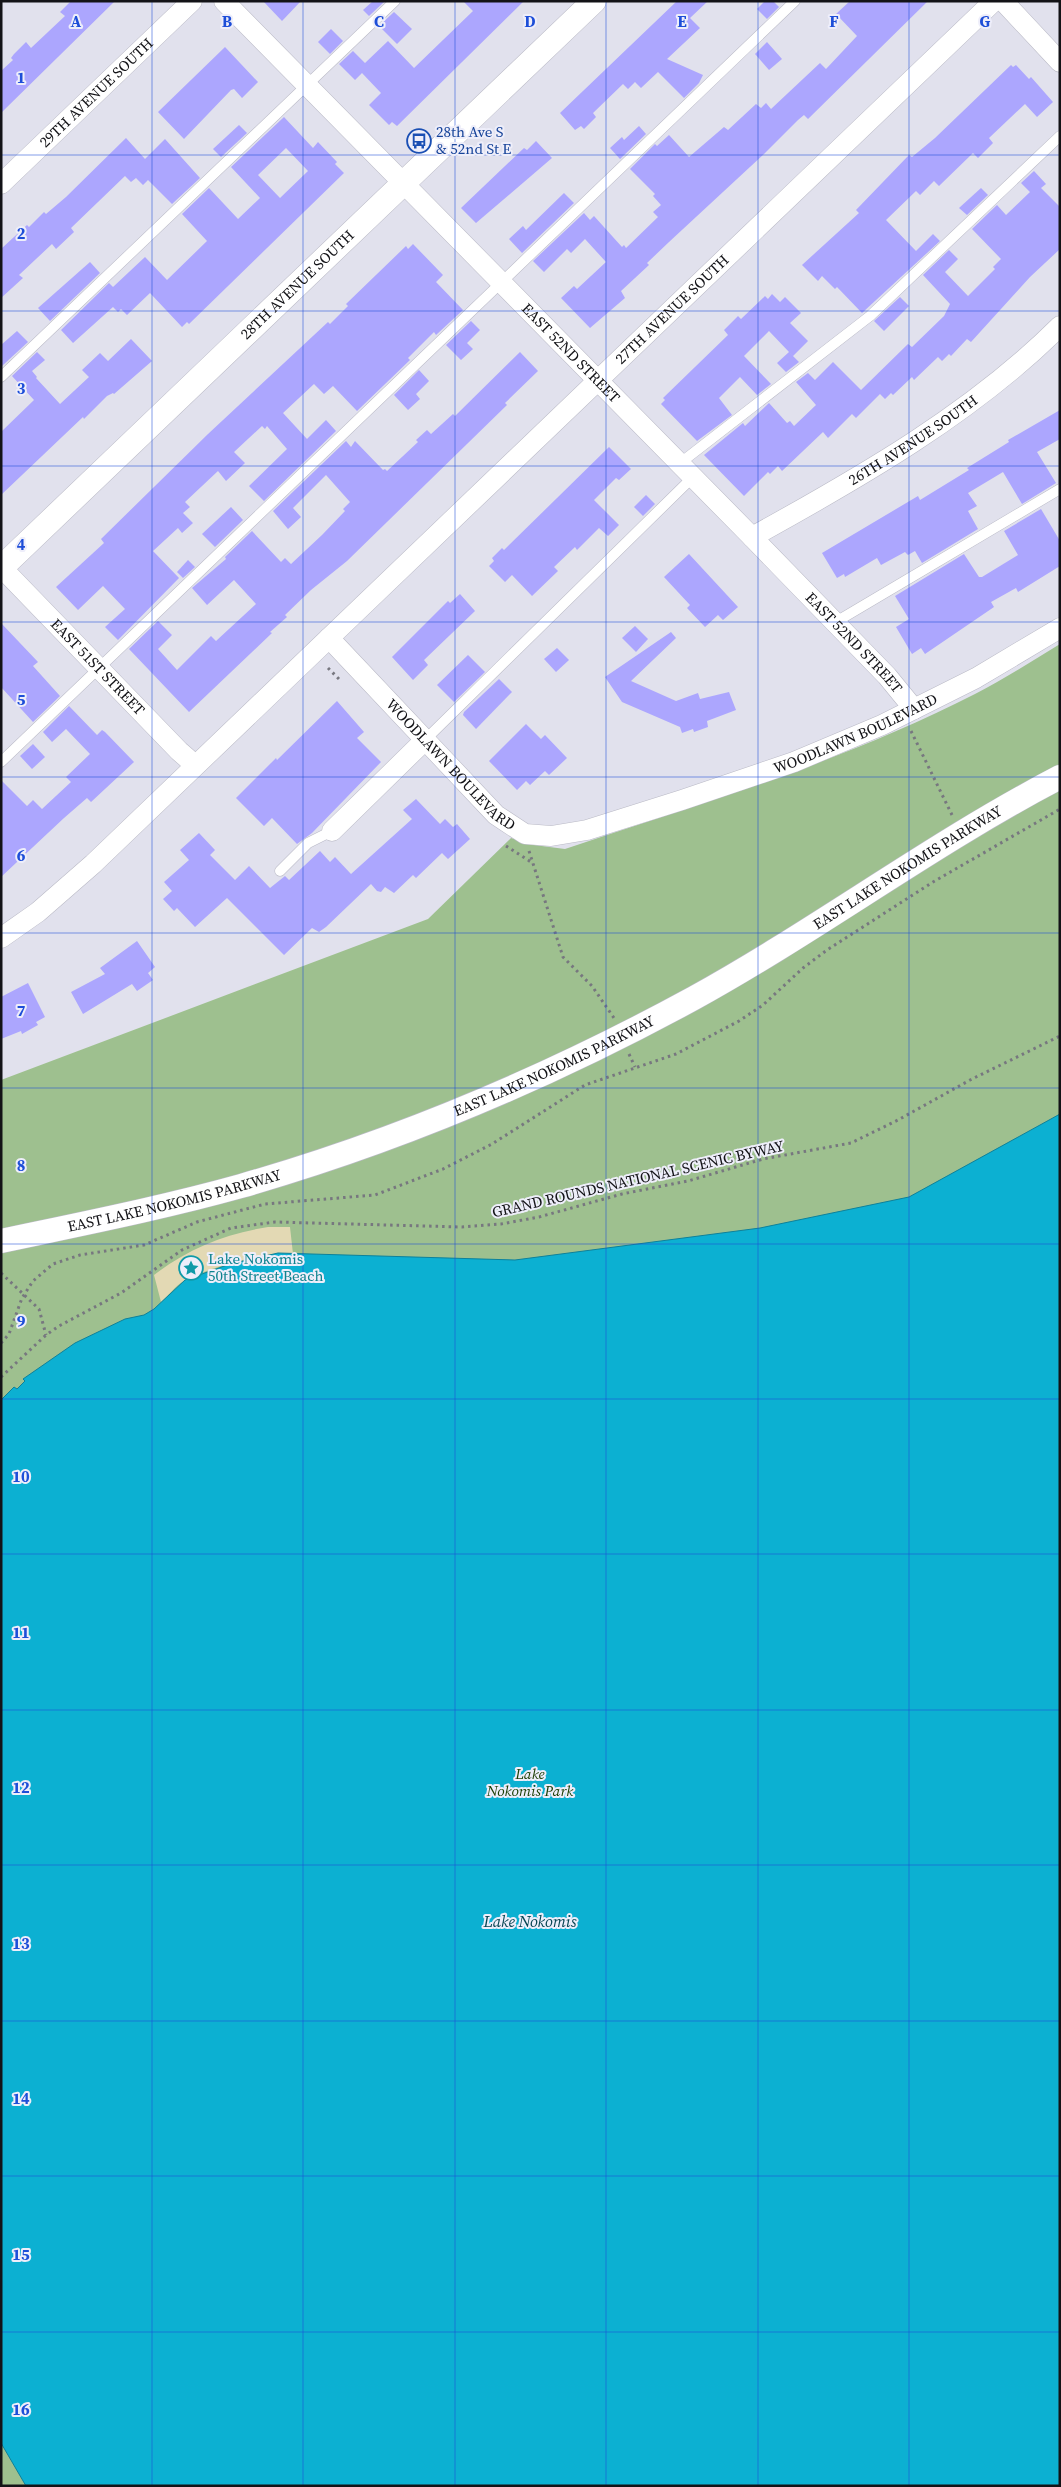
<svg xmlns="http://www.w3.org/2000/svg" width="1061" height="2487" font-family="'Source Serif 4',serif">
<rect width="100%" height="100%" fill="#e1e1ed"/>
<!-- green -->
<path fill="#9ec08f" d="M 1060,644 L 1060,2486 L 1,2486 L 1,1080 L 428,919 L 511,838 L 534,845 L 565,849 C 703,802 845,761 975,694 C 1004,679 1032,661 1060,644 Z"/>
<!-- sand -->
<path fill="#e3d9b4" d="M 268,1227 L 290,1227 L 293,1254 C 264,1252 209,1267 184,1281 C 175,1286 168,1296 161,1302 L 154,1275 C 189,1248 225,1234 268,1227 Z"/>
<!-- water -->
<polygon fill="#0cb0d2" stroke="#0e819a" points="1060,1114 1060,2486 26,2486 1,2443 1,1400 14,1387 17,1389 25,1381 23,1379 75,1343 125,1319 144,1315 154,1309 185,1280 230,1264 278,1253 515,1260 760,1228 909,1197"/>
<!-- building -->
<g fill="#aca6fe" fill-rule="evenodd">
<polygon points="71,1 115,1 1,113 1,71 13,60 11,58 14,54 26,42 31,48 65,16 60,12"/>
<polygon points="263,1 301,1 282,21"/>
<polygon points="373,1 384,2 369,16 363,10"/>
<polygon points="463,1 524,1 397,126 392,122 389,125 369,105 381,93 362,73 355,80 339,64 353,51 365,63 388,41 414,68 473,11"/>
<polygon points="677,1 708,1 690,18 700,28 667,59 703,75 699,83 684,98 658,72 641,88 635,82 628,89 623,84 593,113 596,117 584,129 581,126 575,130 560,113"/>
<polygon points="765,1 773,1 779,7 767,19 757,9"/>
<polygon points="850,1 928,1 808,119 804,115 798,120 764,154 669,242 647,263 649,265 621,291 625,298 590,328 561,298 574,286 577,289 606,262 585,239 571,253 567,249 544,272 533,261 584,213 590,220 594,216 622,247 624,245 626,248 658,217 653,212 661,205 653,196 655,194 630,169 655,144 657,146 669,135 689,157 724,127 728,130 756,104 761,108 766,103 771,109 820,63 826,69 857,36 836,14"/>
<polygon points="394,12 412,29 397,44 379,26"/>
<polygon points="331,29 343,41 330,54 318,42"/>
<polygon points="767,42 782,59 769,70 755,54"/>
<polygon points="225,47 258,82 242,98 234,89 231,90 184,139 158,112"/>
<polygon points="1011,65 1013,67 1016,65 1029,79 1031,77 1053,102 1037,117 1025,104 989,138 993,143 978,158 973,153 939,186 934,181 920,195 916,191 886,220 916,251 933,234 940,241 862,313 837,287 835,289 822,276 818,281 802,265 859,213 856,210 909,155 912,157 935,138"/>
<path d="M 284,117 L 313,148 L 318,142 L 337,162 L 335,164 L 344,173 L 189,324 L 187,322 L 182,327 L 150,293 L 127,315 L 121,309 L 118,312 L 113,307 L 73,343 L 61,330 L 109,283 L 113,287 L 145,257 L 167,280 L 207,241 L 182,214 L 209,188 L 238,219 L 260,198 L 231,167 ZM 286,148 L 308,171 L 280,198 L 258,175 Z"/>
<polygon points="239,125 247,133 221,157 213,149"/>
<polygon points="639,126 646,134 620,159 610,148 622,137 624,140"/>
<polygon points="126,138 145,159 165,139 200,178 172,204 148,180 143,185 136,178 131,182 125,176 71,228 74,232 56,249 52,244 19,275 23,278 1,298 1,249 27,225 29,227 44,212 46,214 66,197"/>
<polygon points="536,141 552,158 476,223 461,208 524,148 527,150"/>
<polygon points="1034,171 1046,184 1041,188 1060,207 1060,249 1030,277 971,342 967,339 951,356 949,354 942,361 938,357 914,380 912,377 893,395 891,393 885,399 880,394 856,418 852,414 828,438 823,432 782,471 778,466 770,474 768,472 744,496 704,455 743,423 745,426 769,403 787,423 790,421 794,426 816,405 796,382 808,373 815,380 833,362 861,390 908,344 912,347 944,316 950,304 923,275 949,250 958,259 945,272 968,296 995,269 993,267 1001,259 972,229 997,205 1006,215 1030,192 1021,183"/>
<polygon points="981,188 988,195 967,215 959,208"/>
<polygon points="564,193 574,203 522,253 509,239 523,226 526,230"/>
<polygon points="413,244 443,275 436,282 463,310 436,335 434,332 408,358 410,360 357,411 333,386 324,394 314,384 283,413 307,439 326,420 336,431 264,501 249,486 287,449 267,426 265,429 262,426 234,452 245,463 226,481 218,471 185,502 190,507 183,513 193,523 182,533 178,528 153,551 179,578 118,640 105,627 125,609 103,586 78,610 56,587 104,543 101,539 208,434 328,322 330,324 348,306 346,304 406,246 408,249"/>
<polygon points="90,262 100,273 50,321 38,308"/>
<polygon points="772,294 780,302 785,297 801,313 790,323 808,341 793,356 789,352 799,362 786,372 777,363 789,352 769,331 744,356 771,384 757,395 740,377 719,398 732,415 697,441 661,404 665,400 663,398 728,335 724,330 738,316 741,319 765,296 768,299"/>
<polygon points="900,297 909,306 884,331 874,321"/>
<polygon points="471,321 480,330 467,343 473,349 461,360 446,345"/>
<polygon points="17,331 28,342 2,366 1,345"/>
<polygon points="131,339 152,361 114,394 113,393 107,396 84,419 83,417 1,495 1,432 34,400 12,376 37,352 45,360 32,371 37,377 36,378 60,404 89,377 82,370 100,353 108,361"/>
<polygon points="520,352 538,371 505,403 507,405 347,561 311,590 285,615 287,617 270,632 272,633 189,712 129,649 158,621 172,635 158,649 177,670 211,636 216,641 256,604 234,580 207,605 192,588 226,559 225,557 252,531 281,562 285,558 291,564 322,535 345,511 343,509 350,502 326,475 293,508 301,517 288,529 273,511 346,441 351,447 355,441 383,470 385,469 387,471 418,442 416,440 427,430 431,434 453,414 455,416"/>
<polygon points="419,370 429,381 416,394 420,399 408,410 394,395"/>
<polygon points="1060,410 1060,439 1037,452 1056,483 1022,504 1003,472 968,493 977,506 968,511 978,529 922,563 915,551 908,555 905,552 881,565 877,558 845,577 844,574 837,578 822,553 918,496 920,500 969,470 967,468 1009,442 1008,440"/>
<polygon points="609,447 631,469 619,480 616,478 594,500 619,525 608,536 599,528 577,550 575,547 554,567 558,571 532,596 512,575 505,582 489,566 494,561 492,558 502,548 504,550"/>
<polygon points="646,495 655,504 643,516 634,507"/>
<polygon points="231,507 243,520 215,547 202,534"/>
<polygon points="1041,509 1060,541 1060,566 1018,592 1016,588 991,602 994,607 925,654 921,648 912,654 896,627 909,619 895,596 964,554 979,577 982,577 1018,555 1004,531"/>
<polygon points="689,554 738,607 723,620 718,615 705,627 687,608 690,605 664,577"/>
<polygon points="188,560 195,567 183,578 177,572"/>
<polygon points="460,594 475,611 424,660 428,665 413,680 392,657 448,601 450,603"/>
<polygon points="1,623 38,662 33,666 60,696 33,722 1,687"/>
<polygon points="635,626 648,639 636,652 622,638"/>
<polygon points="671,632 676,638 631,681 676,701 698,693 700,699 729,692 736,710 707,721 708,727 694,732 693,729 682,733 680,727 622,702 605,677"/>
<polygon points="557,648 569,660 556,672 544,659"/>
<polygon points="468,655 485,672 454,702 437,685"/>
<polygon points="499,679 512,692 476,729 463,715 464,712"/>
<polygon points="337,701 364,732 357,738 381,762 312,833 297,844 272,818 264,826 236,798 276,758 277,760"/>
<polygon points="69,706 97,735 102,730 105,732 134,762 91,802 87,798 64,818 1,877 1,780 27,806 33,800 42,809 71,782 66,777 90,754 66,729 52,742 43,732"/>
<polygon points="526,724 541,739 545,735 567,758 549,775 545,771 530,785 526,781 517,790 489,761"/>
<polygon points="33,744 45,757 32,769 20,756"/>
<polygon points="416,799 440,824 445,819 453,827 457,824 470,839 448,859 442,853 416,878 413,875 394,893 385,887 381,892 377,891 371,884 326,927 319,932 312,928 284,955 227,898 195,927 177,908 174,911 163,899 172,891 164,882 189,860 180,850 199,833 215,850 210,855 235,880 249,866 270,888 285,876 289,880 320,851 330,862 335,857 351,874 412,819 403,810"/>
<polygon points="137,941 155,967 148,973 153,980 137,991 132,984 83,1014 71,992 105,974 100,968"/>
<polygon points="28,983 45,1017 36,1022 38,1025 22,1034 21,1031 1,1039 1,997"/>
</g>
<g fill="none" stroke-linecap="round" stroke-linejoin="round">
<!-- service casing -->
<g stroke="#babac6" stroke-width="11">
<g id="service">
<polyline points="1,377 395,1"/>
<polyline points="679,464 870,316 1060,136"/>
<polyline points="834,623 1060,489"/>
<polyline points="425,740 693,477"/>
<polyline points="1,762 795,1"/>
<polyline points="280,871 308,843 332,831"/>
</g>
</g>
<!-- minor casing -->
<g stroke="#babac6" stroke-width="21">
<g id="minor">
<path id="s1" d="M 224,1 L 752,537 L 887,676 L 914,709"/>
<polyline points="1003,1 1060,62"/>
<path id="s2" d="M 1,184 L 192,1"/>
<path id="s3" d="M 752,537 C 859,478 973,413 1060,326"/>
<path id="s4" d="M 1,567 L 179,751 L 195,765"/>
<path id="s5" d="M 329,638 L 496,815 L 525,834 L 551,836 L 587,830 L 682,800 L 794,762 L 882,725 L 976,678 L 1060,628"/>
<polyline points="332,831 425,740"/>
<path id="s6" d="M 1,938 L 38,912 L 93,864 L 994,1"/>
</g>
</g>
<!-- tertiary casing -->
<g stroke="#babac6" stroke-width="25">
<g id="tertiary">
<path id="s7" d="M 1,568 L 594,1"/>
<path id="s8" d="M 1,1241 C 81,1224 162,1208 241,1186 C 398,1141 551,1076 694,998 C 819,929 933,843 1060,777"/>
</g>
</g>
<!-- path -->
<g stroke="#77777f" stroke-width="3" stroke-dasharray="2.5 4" stroke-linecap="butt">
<polyline points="328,668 341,681"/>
<polyline points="911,731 952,815"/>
<polyline points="506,846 531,862"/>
<polyline points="529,851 563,957 592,986 614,1018"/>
<polyline points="629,1054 635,1067"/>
<polyline points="1,1273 39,1309 46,1335"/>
<polyline points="1,1343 9,1334 22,1298 33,1281 53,1264 80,1255 144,1245 197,1222 265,1204 375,1195 443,1169 492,1144 585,1085 676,1054 739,1021 763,1005 803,968 827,950 933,882 1060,809"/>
<polyline points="1,1377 46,1335 59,1326 121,1293 182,1250 231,1228 275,1222 462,1227 501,1224 539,1217 622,1194 688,1181 763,1159 851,1143 898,1120 970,1080 1060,1036"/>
</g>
<!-- service -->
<use href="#service" stroke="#fff" stroke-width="10"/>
<!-- minor -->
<use href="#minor" stroke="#fff" stroke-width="20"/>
<!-- tertiary -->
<use href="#tertiary" stroke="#fff" stroke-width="24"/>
</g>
<!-- grid -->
<path fill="none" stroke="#1d4ed8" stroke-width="1" stroke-opacity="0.55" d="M 152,1 L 152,2486M 303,1 L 303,2486M 455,1 L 455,2486M 606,1 L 606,2486M 758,1 L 758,2486M 909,1 L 909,2486M 1,155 L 1060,155M 1,311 L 1060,311M 1,466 L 1060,466M 1,622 L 1060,622M 1,777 L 1060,777M 1,933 L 1060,933M 1,1088 L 1060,1088M 1,1244 L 1060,1244M 1,1399 L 1060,1399M 1,1554 L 1060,1554M 1,1710 L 1060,1710M 1,1865 L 1060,1865M 1,2021 L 1060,2021M 1,2176 L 1060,2176M 1,2332 L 1060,2332"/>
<!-- icons -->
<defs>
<g id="bus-ring" transform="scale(1.25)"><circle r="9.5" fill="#eeeefa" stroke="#1a4fb4" stroke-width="1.5"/><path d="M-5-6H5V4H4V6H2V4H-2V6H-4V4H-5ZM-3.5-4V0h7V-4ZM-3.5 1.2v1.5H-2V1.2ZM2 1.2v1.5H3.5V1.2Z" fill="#1a4fb4"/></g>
<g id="sight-ring" transform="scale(1.25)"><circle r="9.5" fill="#eeeefa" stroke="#0f9aa8" stroke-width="1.5"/><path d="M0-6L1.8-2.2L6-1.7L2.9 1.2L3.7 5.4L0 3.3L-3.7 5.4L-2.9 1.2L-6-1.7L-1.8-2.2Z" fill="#0f9aa8"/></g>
</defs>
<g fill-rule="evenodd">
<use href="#bus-ring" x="419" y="141"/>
<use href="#sight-ring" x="191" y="1268"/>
</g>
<g text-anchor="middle" stroke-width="4" stroke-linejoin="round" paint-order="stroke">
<!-- street labels -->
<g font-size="15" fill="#131317" stroke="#eeeefa">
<text dy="5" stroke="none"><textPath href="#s2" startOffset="132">29TH AVENUE SOUTH</textPath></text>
<text dy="5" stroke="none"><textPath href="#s7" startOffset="410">28TH AVENUE SOUTH</textPath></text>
<text dy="5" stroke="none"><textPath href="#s6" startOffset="920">27TH AVENUE SOUTH</textPath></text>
<text dy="5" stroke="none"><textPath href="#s1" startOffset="494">EAST 52ND STREET</textPath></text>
<text dy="5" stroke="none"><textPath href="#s3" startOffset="188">26TH AVENUE SOUTH</textPath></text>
<text dy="5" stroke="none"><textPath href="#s1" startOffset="899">EAST 52ND STREET</textPath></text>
<text dy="5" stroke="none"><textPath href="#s4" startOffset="139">EAST 51ST STREET</textPath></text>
<text dy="5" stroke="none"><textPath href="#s5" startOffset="626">WOODLAWN BOULEVARD</textPath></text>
<text dy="5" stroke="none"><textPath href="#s5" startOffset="176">WOODLAWN BOULEVARD</textPath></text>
<text dy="5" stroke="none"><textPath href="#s8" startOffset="988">EAST LAKE NOKOMIS PARKWAY</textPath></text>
<text dy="5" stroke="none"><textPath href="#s8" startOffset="582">EAST LAKE NOKOMIS PARKWAY</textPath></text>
<text transform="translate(638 1179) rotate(-13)" y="5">GRAND ROUNDS NATIONAL SCENIC BYWAY</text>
<text dy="5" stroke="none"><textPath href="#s8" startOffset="178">EAST LAKE NOKOMIS PARKWAY</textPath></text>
</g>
<!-- transit labels -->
<g font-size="15" fill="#164399" stroke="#eeeefa" text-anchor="start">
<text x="436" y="137">28th Ave S<tspan x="436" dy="17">&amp; 52nd St E</tspan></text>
</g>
<!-- culture labels -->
<g font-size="15" fill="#0d838f" stroke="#eeeefa" text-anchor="start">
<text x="208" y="1264">Lake Nokomis<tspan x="208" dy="17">50th Street Beach</tspan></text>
</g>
<!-- park labels -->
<g font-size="15" font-style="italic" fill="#1a3d03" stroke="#eeeefa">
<text x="530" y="1779">Lake<tspan x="530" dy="17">Nokomis Park</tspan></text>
</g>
<!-- water labels -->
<g font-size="16" font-style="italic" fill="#084654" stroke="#eeeefa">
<text x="530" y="1927">Lake Nokomis</text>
</g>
</g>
<g font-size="16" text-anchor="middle" font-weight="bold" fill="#1d4ed8" stroke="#eeeefa" stroke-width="4" stroke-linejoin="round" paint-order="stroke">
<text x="76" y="27">A</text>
<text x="227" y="27">B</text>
<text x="379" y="27">C</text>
<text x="530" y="27">D</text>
<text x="682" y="27">E</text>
<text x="834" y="27">F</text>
<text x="985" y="27">G</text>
<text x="21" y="83">1</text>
<text x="21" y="239">2</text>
<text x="21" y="394">3</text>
<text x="21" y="550">4</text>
<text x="21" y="705">5</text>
<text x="21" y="861">6</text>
<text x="21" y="1016">7</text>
<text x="21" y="1171">8</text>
<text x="21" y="1327">9</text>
<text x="21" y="1482">10</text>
<text x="21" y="1638">11</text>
<text x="21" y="1793">12</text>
<text x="21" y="1949">13</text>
<text x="21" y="2104">14</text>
<text x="21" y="2260">15</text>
<text x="21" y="2415">16</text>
</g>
<!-- border -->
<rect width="1061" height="2487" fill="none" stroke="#131317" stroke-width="5"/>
</svg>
